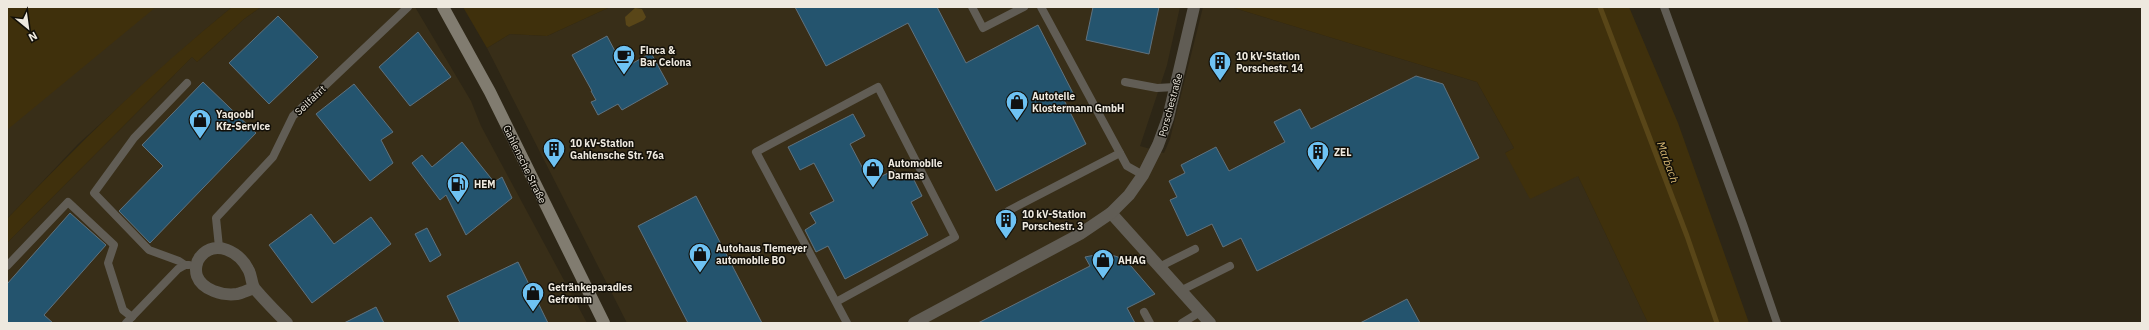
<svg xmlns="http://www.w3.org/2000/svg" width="2149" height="330" font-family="'IBM Plex Sans',sans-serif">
<rect width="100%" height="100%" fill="#2d2616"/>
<!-- built -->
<g fill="#382e18">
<polygon points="113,7 232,7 201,33 78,144 7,219 7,89"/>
<polygon points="261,7 415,7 471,101 481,126 587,323 7,323 7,243 192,57 197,62 244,19"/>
<polygon points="610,7 1180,7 1167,65 1140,146 1164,153 1170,139 1203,7 1231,7 1477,82 1514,148 1505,153 1578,176 1648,323 627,323 487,48 510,34 547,36"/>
</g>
<!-- green -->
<g fill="#3f300c">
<polygon points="7,7 156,7 7,130"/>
<path d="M 232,7 L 261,7 L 244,19 L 197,62 L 192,57 L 7,243 L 7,219 C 78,144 152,72 232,7 Z"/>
<polygon points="463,7 610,7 547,36 510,34 487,48"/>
<polygon points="1231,7 1629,7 1678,123 1749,323 1648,323 1578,176 1530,199 1505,153 1514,148 1477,82"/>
</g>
<!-- water -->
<polygon fill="#594618" points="635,8 642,9 646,17 644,20 629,27 626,25 625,17"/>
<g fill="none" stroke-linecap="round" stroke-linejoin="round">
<!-- stream -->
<polyline stroke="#594618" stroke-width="5" points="1600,7 1687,236 1717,323"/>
</g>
<!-- building -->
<g fill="#24546e" stroke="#60727e">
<polygon points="795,7 937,7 966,63 1038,25 1074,95 1064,100 1086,144 996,191 908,23 826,66"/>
<polygon points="1093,7 1159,7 1149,54 1086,40"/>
<polygon points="278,16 318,57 269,104 229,63"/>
<polygon points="418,32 451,77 410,106 379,67"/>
<polygon points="607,36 624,68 651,53 668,84 622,110 618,104 598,115 591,102 596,100 591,91 592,91 572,55"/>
<polygon points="1416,76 1443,84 1479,158 1257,271 1241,238 1223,247 1212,224 1187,236 1170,200 1177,197 1169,181 1185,173 1181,165 1216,147 1229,171 1285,142 1274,122 1300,109 1311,129"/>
<polygon points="203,82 256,133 150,243 119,211 163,166 142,145"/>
<polygon points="354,84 393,132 381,140 393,163 370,181 316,114"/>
<polygon points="853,114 865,136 850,144 870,182 894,170 900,180 911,174 922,196 911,202 928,235 845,279 828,246 816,252 805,230 816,223 810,213 834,201 814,163 800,170 788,147"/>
<polygon points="462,142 494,182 502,177 512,198 466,235 446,195 440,200 412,163 422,155 432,167"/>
<polygon points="696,196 762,323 688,323 638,226"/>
<polygon points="70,213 106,245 44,315 53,323 7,323 7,284"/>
<polygon points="311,214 334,244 371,217 391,244 312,303 269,245"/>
<polygon points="427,228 441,255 430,262 415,234"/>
<polygon points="1105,253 1118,257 1131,266 1155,294 1127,308 1135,323 978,323 1090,266 1085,257"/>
<polygon points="518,262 548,323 460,323 447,296"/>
<polygon points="1407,299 1420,323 1360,323"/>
<polygon points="376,307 384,323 344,323"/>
</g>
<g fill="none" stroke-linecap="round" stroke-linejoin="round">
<!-- lane -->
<g stroke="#615d55" stroke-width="8">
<polyline points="972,7 983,28 1024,7"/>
<polyline points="1041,7 1127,166 1143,175"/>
<polyline points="1664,7 1743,224 1777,323"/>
<polyline points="1125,82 1157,88 1175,87"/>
<polyline points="1008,211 1120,153"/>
<polyline points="219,247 216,218 273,157 293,116 408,7"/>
<polyline points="185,265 179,261 149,250 94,193 134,138 187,83"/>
<polyline points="7,266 68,202 114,245 108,263 123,310 132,317"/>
<polyline points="1159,267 1195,249"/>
<polyline points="1180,291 1230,266"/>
<polyline points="836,302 955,237 878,87 756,152 847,323"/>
<polyline points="1144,312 1150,323"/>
<polyline points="126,323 178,269 185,265 189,265"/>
<polyline points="1182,323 1200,312"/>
</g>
<!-- street -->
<g stroke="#615d55" stroke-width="12">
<polyline points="1111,213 1210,323"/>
<path d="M 254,288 C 248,290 242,293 237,294 C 223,296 202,290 197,276 C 195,270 196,261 201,256 C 216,239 239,252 248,269 C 252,275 251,284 255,289 C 265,301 276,312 287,323"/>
<polyline points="914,323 1080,234 1111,213 1129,195 1143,175 1158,145 1168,118 1194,7"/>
</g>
<!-- secondary -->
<polyline stroke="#817c70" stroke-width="12" points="443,7 490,92 604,323"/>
</g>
<!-- icons -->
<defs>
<g id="cafe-pin" transform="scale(1.15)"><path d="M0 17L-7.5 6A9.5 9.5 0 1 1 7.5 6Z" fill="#6ec2f3" stroke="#120f08"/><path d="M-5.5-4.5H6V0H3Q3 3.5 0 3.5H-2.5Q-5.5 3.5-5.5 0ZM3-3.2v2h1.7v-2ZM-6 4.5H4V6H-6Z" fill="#111"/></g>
<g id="building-pin" transform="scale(1.15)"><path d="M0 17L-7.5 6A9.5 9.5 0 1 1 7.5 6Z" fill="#6ec2f3" stroke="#120f08"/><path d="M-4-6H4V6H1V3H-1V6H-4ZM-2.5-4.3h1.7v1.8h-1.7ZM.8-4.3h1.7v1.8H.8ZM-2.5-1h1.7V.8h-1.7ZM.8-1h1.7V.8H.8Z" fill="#111"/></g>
<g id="shop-pin" transform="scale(1.15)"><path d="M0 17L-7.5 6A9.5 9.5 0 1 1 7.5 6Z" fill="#6ec2f3" stroke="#120f08"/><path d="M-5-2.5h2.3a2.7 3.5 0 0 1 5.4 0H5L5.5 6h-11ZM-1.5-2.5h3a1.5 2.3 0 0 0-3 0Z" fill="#111"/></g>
<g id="fuel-pin" transform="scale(1.15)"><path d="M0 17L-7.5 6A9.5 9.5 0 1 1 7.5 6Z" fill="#6ec2f3" stroke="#120f08"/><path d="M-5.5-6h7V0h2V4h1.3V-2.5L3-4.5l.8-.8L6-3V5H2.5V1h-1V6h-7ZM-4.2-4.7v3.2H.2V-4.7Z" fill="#111"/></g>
</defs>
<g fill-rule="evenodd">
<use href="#cafe-pin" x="624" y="56"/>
<use href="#building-pin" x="1220" y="62"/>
<use href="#shop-pin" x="1017" y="102"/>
<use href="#shop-pin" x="200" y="120"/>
<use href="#building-pin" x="554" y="149"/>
<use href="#building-pin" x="1318" y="152"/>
<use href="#shop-pin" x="873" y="169"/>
<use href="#fuel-pin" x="458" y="184"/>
<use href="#building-pin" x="1006" y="220"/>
<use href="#shop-pin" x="700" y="254"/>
<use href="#shop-pin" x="1103" y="260"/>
<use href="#shop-pin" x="533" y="293"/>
</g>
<g text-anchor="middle" stroke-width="3" stroke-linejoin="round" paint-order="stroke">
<!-- poi labels -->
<g font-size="10" font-weight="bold" fill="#eee9df" stroke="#120f08" text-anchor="start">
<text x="640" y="54">Finca &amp;<tspan x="640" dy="12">Bar Celona</tspan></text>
<text x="1236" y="60">10 kV-Station<tspan x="1236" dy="12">Porschestr. 14</tspan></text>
<text x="1032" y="100">Autoteile<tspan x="1032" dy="12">Klostermann GmbH</tspan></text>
<text x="216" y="118">Yaqoobi<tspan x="216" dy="12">Kfz-Service</tspan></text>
<text x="570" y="147">10 kV-Station<tspan x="570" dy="12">Gahlensche Str. 76a</tspan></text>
<text x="1334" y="156">ZEL</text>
<text x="888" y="167">Automobile<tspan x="888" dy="12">Darmas</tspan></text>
<text x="474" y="188">HEM</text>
<text x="1022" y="218">10 kV-Station<tspan x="1022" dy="12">Porschestr. 3</tspan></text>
<text x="716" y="252">Autohaus Tiemeyer<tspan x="716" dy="12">automobile BO</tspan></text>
<text x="1118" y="264">AHAG</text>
<text x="548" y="291">Getränkeparadies<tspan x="548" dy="12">Gefromm</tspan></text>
</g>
<!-- street labels -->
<g font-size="10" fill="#eee9df" stroke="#120f08">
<text transform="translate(310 100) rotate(-44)" y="4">Seilfahrt</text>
<text transform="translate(1170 105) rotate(-75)" y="4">Porschestraße</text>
<text transform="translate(525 164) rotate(64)" y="4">Gahlensche Straße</text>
</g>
<!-- water labels -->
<g font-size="11" font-style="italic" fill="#daba73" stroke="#120f08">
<text transform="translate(1668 162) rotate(70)" y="4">Marbach</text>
</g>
</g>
<!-- border -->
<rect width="2149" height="330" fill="none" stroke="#eee9df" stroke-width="16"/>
<!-- north arrow -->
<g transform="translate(28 28) rotate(151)" stroke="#120f08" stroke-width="3" paint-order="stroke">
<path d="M0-3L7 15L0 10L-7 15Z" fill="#eee9df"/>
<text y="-6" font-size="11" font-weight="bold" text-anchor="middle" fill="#eee9df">N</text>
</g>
</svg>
